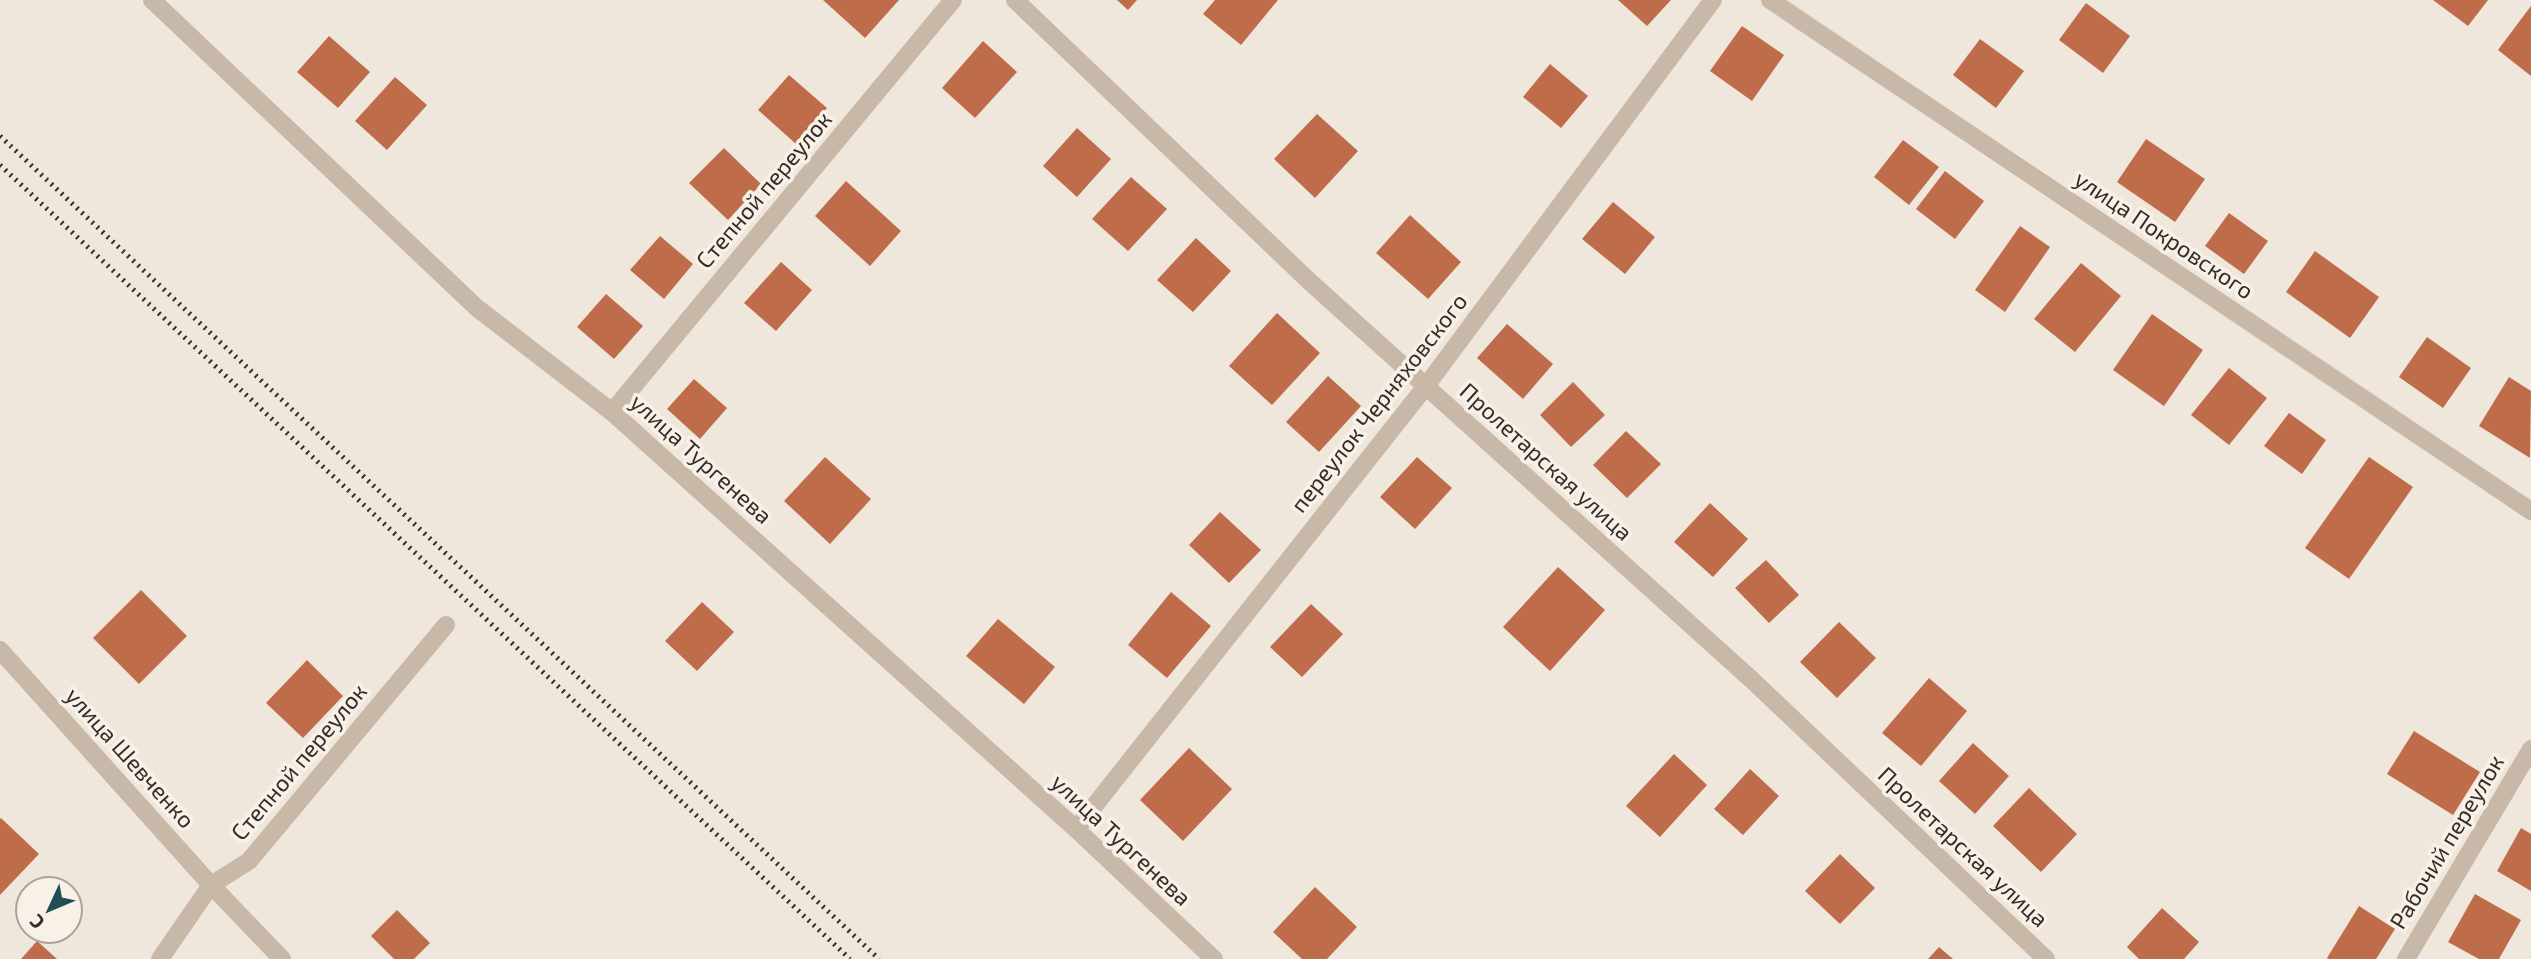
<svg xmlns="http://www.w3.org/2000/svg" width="2531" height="959" font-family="'Exo 2',sans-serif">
<rect width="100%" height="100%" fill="#f0e7dc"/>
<!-- building -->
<g fill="#bf6c4b">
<polygon points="823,0 899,0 865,38"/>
<polygon points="1117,0 1137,0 1128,10"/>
<polygon points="1215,0 1278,0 1241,45 1203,14"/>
<polygon points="1618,0 1671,0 1647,26"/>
<polygon points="2433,0 2488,0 2468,26"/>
<polygon points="2086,3 2130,36 2103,73 2059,40"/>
<polygon points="2531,6 2531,76 2498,50"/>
<polygon points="1742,26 1784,55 1752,101 1710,71"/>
<polygon points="329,36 370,72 338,108 297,72"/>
<polygon points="1980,39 2024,71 1996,108 1953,75"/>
<polygon points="983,41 1017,72 975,118 942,88"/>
<polygon points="1550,64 1588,96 1561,128 1523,97"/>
<polygon points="789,75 827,108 796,144 758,110"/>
<polygon points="395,77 427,105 387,150 355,121"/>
<polygon points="1317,114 1358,151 1315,198 1274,159"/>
<polygon points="1077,128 1111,159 1077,197 1043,166"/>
<polygon points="2146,139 2205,179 2175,222 2117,182"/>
<polygon points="1903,140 1939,167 1909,205 1874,177"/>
<polygon points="724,148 761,184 728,220 689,183"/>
<polygon points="1945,171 1984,201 1955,239 1916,209"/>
<polygon points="1131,177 1167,209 1128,251 1092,219"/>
<polygon points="846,181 901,231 870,266 815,216"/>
<polygon points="1613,202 1655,237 1625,274 1582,239"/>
<polygon points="2229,213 2268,241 2244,274 2205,246"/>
<polygon points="1410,215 1461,262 1428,299 1376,253"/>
<polygon points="2020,226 2050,247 2005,312 1975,290"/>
<polygon points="660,236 693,264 664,299 630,270"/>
<polygon points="1196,238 1231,271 1193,312 1157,280"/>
<polygon points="2315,251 2379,297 2350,338 2286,292"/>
<polygon points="781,262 812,290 776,331 744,303"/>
<polygon points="2081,263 2121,296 2075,352 2034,319"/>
<polygon points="606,294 643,326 614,359 577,327"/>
<polygon points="1277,313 1320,353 1272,405 1229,366"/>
<polygon points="2152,314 2203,350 2164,406 2113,370"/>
<polygon points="1507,324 1553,364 1523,399 1477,358"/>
<polygon points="2427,337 2471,368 2443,408 2399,377"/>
<polygon points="2229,368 2267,398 2229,445 2191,415"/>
<polygon points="1328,376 1361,406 1319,452 1286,422"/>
<polygon points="2509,377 2531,391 2530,458 2479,426"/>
<polygon points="694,379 727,408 700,439 667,409"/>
<polygon points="1573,382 1605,415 1571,447 1540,415"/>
<polygon points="2289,413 2326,440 2302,474 2264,446"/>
<polygon points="1626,431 1661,464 1627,498 1593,465"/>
<polygon points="825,457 871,499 830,544 784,501"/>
<polygon points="1417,457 1452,488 1415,529 1380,497"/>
<polygon points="2369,457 2413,487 2349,579 2305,548"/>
<polygon points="1710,503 1748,539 1713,577 1674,542"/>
<polygon points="1220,512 1261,550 1229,583 1189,545"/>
<polygon points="1766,560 1799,595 1769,623 1735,588"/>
<polygon points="1558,567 1605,610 1550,671 1503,627"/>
<polygon points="141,590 187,636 139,684 93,638"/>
<polygon points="1171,592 1211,626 1167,678 1128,645"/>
<polygon points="702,602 734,632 697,671 665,641"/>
<polygon points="1311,604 1343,634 1302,677 1270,647"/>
<polygon points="998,619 1055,667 1024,704 966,656"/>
<polygon points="1839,622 1876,658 1837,698 1800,662"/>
<polygon points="307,660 343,696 303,738 266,703"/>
<polygon points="1929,678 1967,711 1921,766 1882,733"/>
<polygon points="2414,731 2480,772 2453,815 2387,774"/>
<polygon points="1973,743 2009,776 1975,814 1939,781"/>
<polygon points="1189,748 1232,789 1183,841 1140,800"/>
<polygon points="1674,754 1707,785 1660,837 1626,806"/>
<polygon points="1750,769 1779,796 1743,835 1714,809"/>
<polygon points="2029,788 2077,834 2041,872 1993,826"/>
<polygon points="1,818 39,854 0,895 0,819"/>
<polygon points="2521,828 2531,834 2531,891 2497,871"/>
<polygon points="1840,854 1875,888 1840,924 1805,891"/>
<polygon points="1315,887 1357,927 1327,959 1302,959 1273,932"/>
<polygon points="2475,894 2521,920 2499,959 2479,959 2448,942"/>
<polygon points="2359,906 2395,929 2376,959 2329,959 2327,958"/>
<polygon points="2162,908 2199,942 2184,959 2139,959 2127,947"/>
<polygon points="397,910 430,943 414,959 394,959 371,936"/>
<polygon points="37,941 57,959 21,959"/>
<polygon points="1939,947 1953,959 1928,959"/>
</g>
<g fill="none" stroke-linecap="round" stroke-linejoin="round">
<!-- street -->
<g stroke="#c8b8a8" stroke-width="18">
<polyline points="152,0 477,308 612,412 1076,829 1214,959"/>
<polyline points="1015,0 1309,281 1752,680 2046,959"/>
<polyline points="1770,0 2531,511"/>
<polyline points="612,412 953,0"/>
<polyline points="0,650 211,885 282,959"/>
<polyline points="1076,829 1426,386 1713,0"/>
<polyline points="160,959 211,885 249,861 446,625"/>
<polyline points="2406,959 2531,749"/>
</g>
<!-- rail -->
<g stroke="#352d28" stroke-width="5" stroke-dasharray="2 5" stroke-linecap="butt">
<polyline points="0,136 879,959"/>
<polyline points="0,165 850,959"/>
</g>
</g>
<g text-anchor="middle" stroke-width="7" stroke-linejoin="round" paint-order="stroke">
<!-- street labels -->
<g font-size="23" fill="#352d28" stroke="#f8f1e8">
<text transform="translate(764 190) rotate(-50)" y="8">Степной переулок</text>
<text transform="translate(2164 235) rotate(34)" y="8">улица Покровского</text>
<text transform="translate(1379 403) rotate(-52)" y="8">переулок Черняховского</text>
<text transform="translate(701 459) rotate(42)" y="8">улица Тургенева</text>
<text transform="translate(1546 462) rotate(42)" y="8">Пролетарская улица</text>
<text transform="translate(130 758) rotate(48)" y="8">улица Шевченко</text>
<text transform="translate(299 762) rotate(-50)" y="8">Степной переулок</text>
<text transform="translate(1121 840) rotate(43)" y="8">улица Тургенева</text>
<text transform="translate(2447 842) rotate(-59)" y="8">Рабочий переулок</text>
<text transform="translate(1963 847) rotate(43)" y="8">Пролетарская улица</text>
</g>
</g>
<!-- north arrow -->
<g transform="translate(49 910) rotate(226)"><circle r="33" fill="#f8f1e8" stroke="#aaa39b" stroke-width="2"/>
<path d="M0-5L12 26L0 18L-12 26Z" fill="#204e54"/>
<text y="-10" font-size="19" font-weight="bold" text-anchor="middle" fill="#352d28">С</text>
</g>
</svg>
